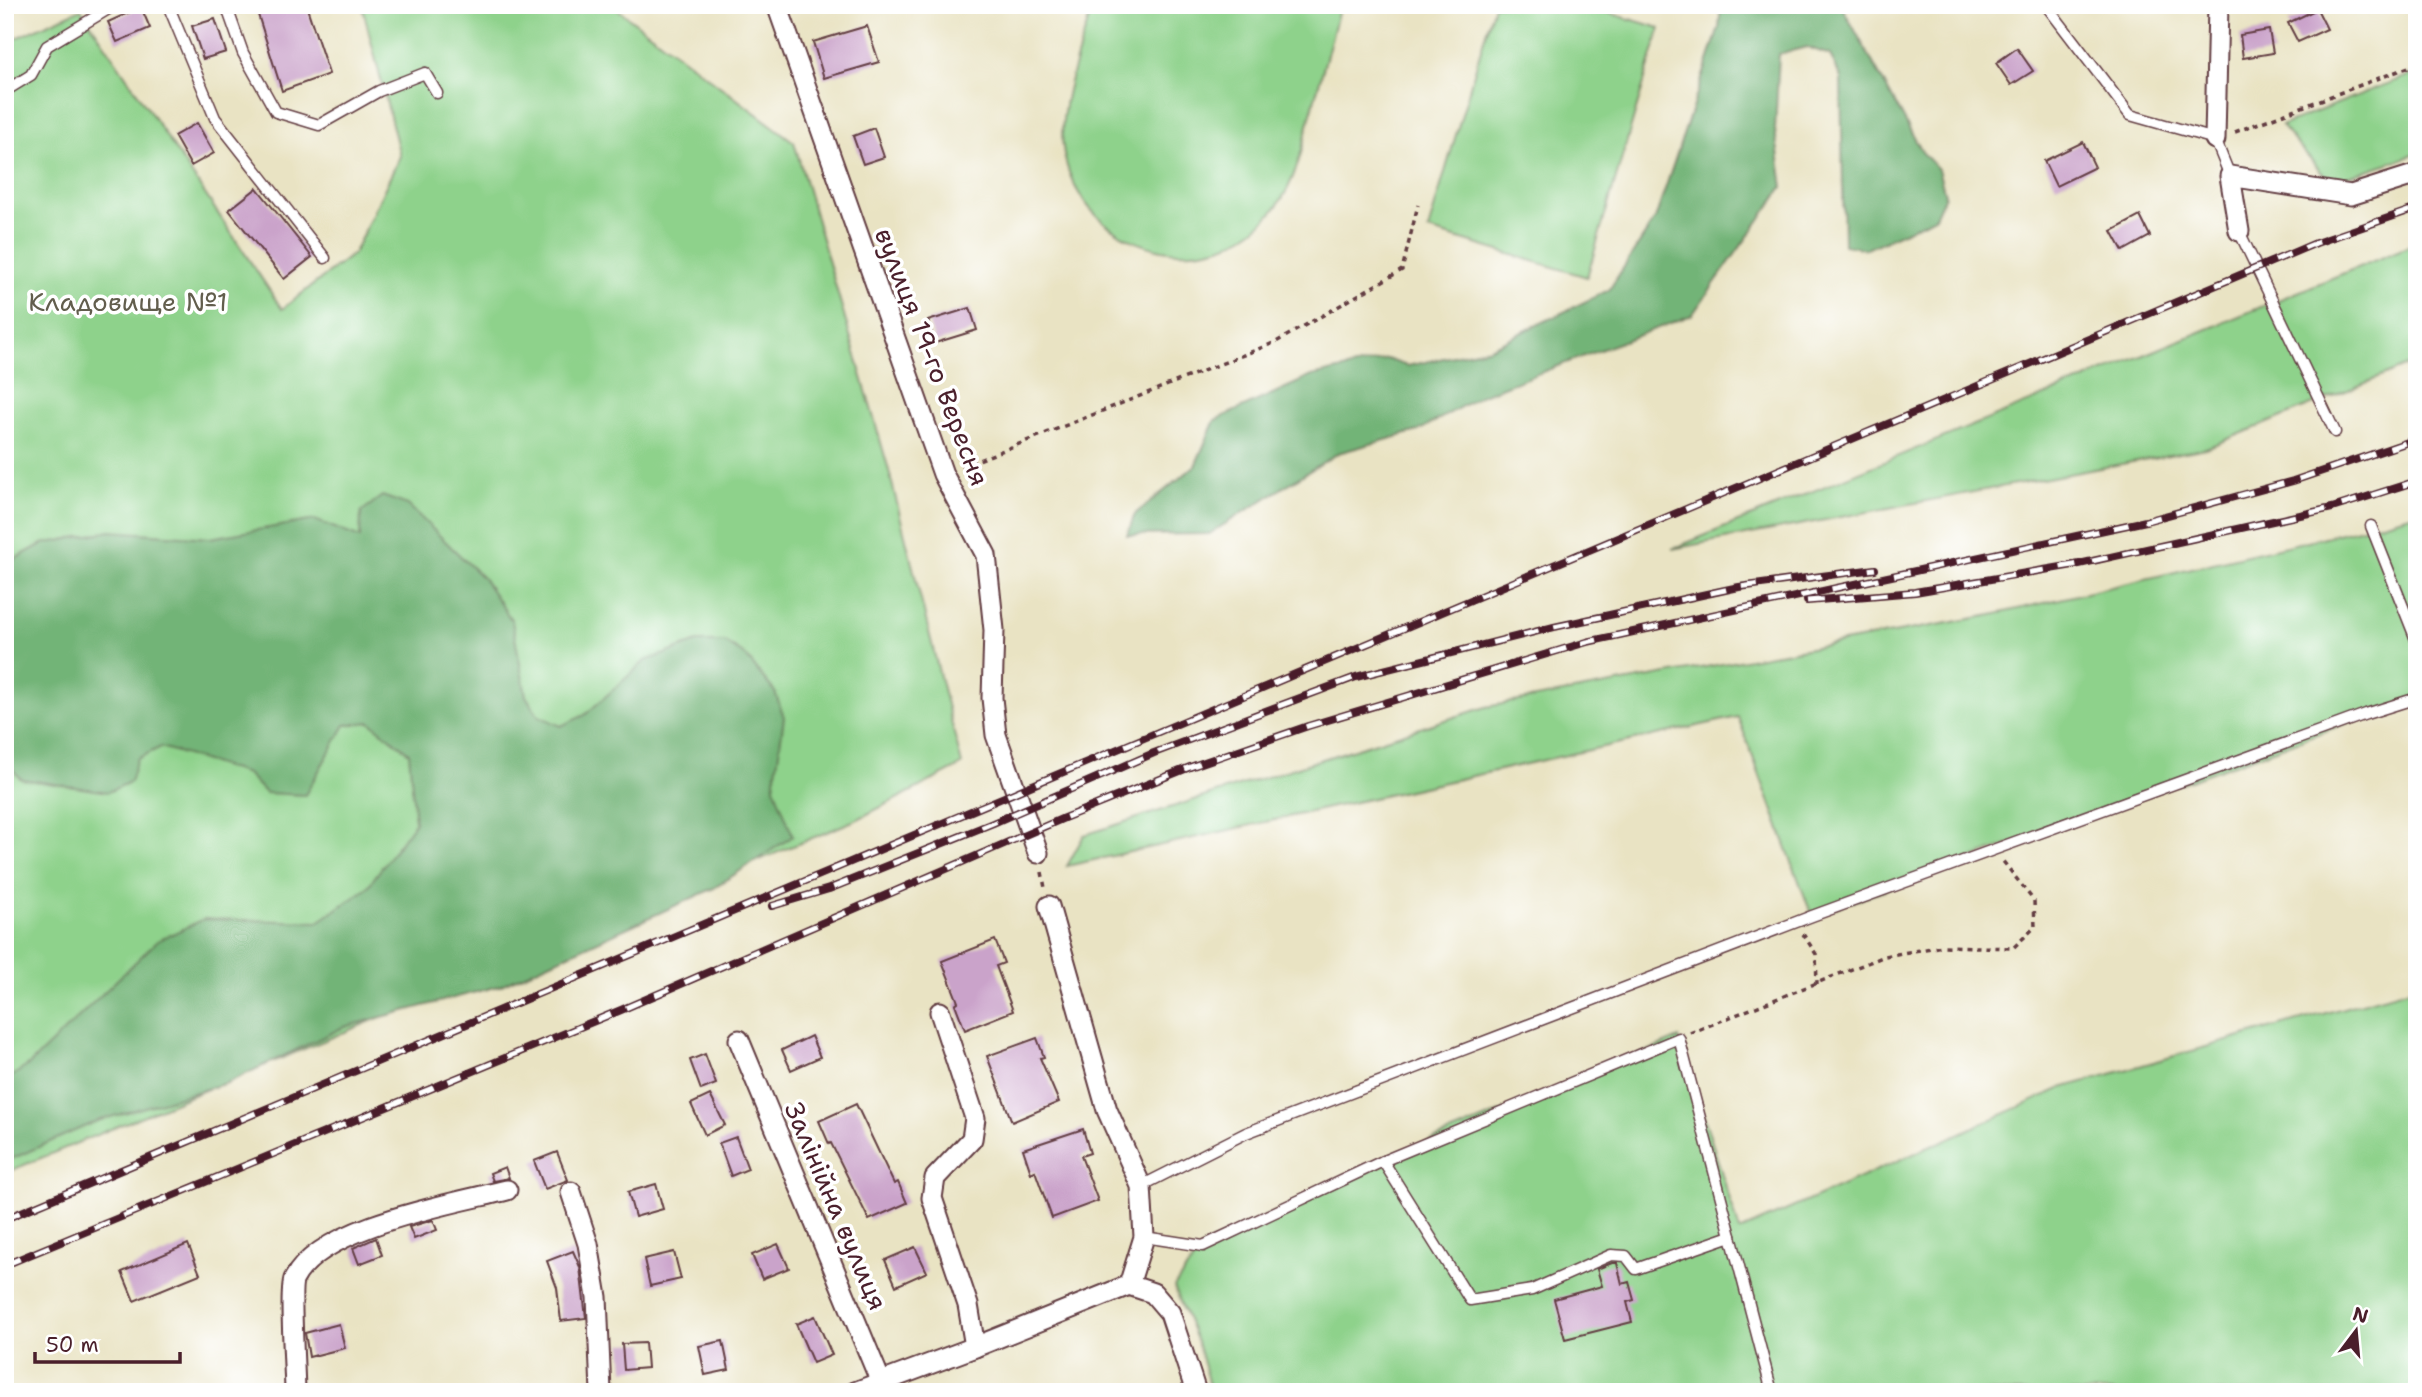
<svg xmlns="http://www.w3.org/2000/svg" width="2422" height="1397" font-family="'Shantell Sans',sans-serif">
<rect width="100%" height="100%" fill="#fff"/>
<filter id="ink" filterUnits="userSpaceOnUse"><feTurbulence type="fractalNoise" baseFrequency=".0143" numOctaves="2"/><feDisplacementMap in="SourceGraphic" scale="14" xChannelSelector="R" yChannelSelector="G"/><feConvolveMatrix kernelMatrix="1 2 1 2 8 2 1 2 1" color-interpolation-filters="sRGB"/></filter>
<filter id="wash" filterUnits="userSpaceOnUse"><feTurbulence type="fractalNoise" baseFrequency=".00686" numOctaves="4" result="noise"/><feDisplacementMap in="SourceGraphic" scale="28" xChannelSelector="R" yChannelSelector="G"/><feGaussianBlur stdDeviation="1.57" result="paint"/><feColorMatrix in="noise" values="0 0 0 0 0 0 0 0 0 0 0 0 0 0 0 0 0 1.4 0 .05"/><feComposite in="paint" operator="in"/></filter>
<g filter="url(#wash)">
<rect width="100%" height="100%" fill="#e9e3c3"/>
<!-- green -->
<g fill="#8ed28b" stroke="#6c785b" stroke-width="2">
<polygon points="362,5 612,5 794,142 888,467 962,765 858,819 5,1173 5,43 81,9 282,309 354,253 400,156"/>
<path d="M 1093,5 L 1340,5 C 1331,41 1321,77 1311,113 C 1303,145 1297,179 1277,206 C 1215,289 1083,253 1064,154 C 1055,111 1081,48 1093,5 Z"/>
<polygon points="1494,5 1582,5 1660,28 1587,277 1428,230"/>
<polygon points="2417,72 2417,154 2330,182 2281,126"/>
<polygon points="2417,243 2417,362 2206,448 1672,549"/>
<polygon points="2417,513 2417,698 1812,916 1738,717 1067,866 1084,835 1486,707 1992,615 2371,526"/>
<polygon points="2417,987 2417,1392 1211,1392 1197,1342 1174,1287 1203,1246 1383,1161 1679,1038 1740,1231 2062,1088"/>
</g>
<!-- forest -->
<g fill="#72b477" stroke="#5e6a51" stroke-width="2">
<polygon points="1721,5 1841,5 1922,152 1938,169 1945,195 1935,217 1867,249 1844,245 1841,78 1830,55 1807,47 1779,54 1775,130 1783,187 1692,315 1482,395 1418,431 1338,453 1209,534 1127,535 1135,514 1195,466 1215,420 1312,376 1387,359 1407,366 1490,348 1609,290 1655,219 1719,28"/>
<polygon points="382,496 408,505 483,578 512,621 526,696 539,716 561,726 585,715 645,661 697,642 725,642 745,655 775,692 784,717 774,787 793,836 714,888 499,986 344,1027 227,1083 97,1121 5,1162 5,1081 30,1064 157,941 204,919 318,922 366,889 415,822 409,753 370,722 345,725 305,795 265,793 247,774 161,747 137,759 130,782 108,792 21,779 6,762 5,755 5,598 11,561 42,544 110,531 210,538 315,520 360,538 361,512"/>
</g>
<g id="blocks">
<!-- building -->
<g fill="#caa3ca">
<polygon points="255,5 306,5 329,74 282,91"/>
<polygon points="141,7 150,28 117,42 108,22"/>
<polygon points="2317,9 2327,29 2298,42 2288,23"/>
<polygon points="215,19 226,52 203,59 192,26"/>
<polygon points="867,26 879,62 824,78 813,42"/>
<polygon points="2269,30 2273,53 2243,58 2240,35"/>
<polygon points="2017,48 2033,71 2011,85 1996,63"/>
<polygon points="197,123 214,153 191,166 174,136"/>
<polygon points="874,128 884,157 863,164 853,136"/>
<polygon points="2083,142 2095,167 2056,186 2044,161"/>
<polygon points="257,188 312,257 284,279 229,210"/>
<polygon points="2140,216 2150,236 2123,251 2112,231"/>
<polygon points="970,308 977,330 935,343 928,321"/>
<polygon points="995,940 1004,963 996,966 1013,1011 965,1030 955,1004 958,1002 942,961"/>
<polygon points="811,1036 820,1057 791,1070 782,1050"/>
<polygon points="1037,1038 1044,1057 1040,1058 1059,1102 1012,1122 987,1056"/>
<polygon points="705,1054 716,1084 701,1090 690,1060"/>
<polygon points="710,1095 725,1125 705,1135 691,1104"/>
<polygon points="856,1104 894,1184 898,1182 907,1203 869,1220 831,1143 829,1144 819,1121"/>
<polygon points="1083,1129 1090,1153 1081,1156 1098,1201 1052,1218 1035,1171 1031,1173 1023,1149"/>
<polygon points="736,1137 748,1169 731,1176 719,1143"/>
<polygon points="557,1152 568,1180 545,1189 534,1161"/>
<polygon points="505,1167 509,1178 493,1181 490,1173"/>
<polygon points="656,1184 663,1209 635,1217 628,1192"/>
<polygon points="433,1220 437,1230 414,1239 409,1227"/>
<polygon points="376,1238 382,1255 359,1264 353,1248"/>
<polygon points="188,1244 200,1274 134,1301 122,1272"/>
<polygon points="778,1244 789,1268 762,1279 752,1255"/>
<polygon points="915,1247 927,1272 896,1286 885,1260"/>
<polygon points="573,1251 580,1267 586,1318 561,1321 557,1288 547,1261"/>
<polygon points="674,1252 681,1279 650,1286 644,1259"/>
<polygon points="1612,1263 1617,1263 1622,1284 1629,1282 1634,1300 1627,1302 1632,1322 1565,1339 1554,1299 1602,1286 1597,1269"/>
<polygon points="815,1316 832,1355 813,1363 796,1324"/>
<polygon points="339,1324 345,1348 309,1357 305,1333"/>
<polygon points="723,1341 729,1370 705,1375 699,1346"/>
<polygon points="645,1343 647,1368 624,1370 622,1344"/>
</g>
</g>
</g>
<g filter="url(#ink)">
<use href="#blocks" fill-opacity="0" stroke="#623c42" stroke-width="2"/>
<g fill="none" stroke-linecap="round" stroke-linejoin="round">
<!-- lane casing -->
<g stroke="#623c42" stroke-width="13">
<g id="lane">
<polyline points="168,5 215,118 325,258"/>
<polyline points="226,5 243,53 276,112 319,125 379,91 425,73 437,93"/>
<polyline points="2046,5 2130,115 2215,139 2230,176"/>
<polyline points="5,91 31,75 47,46 115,5"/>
<polyline points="2239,231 2335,432"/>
<polyline points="2371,526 2417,642"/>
<polyline points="1383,1161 1470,1300 1532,1290 1611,1255 1626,1256 1636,1269 1731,1236"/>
<polyline points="1141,1186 1246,1133 1812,916 2366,714 2417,698"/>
<polyline points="1144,1237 1203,1246 1383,1161 1679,1038 1772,1392"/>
</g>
</g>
<!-- street casing -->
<g stroke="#623c42" stroke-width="23">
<g id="street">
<polyline points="777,5 943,474 986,555 994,630 992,698 996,735 1038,853"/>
<polyline points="2215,139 2218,5"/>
<polyline points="2239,231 2230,176 2351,195 2417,174"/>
<polyline points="1049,906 1107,1110 1141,1186 1144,1237 1129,1285"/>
<polyline points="940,1012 975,1118 972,1139 935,1178 932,1198 968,1305 975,1347"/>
<polyline points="739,1040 885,1392"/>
<polyline points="571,1192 588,1244 597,1297 601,1392"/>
<polyline points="1129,1285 1153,1293 1170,1313 1196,1392"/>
<path d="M 295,1392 C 295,1375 289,1288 294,1279 C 321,1226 451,1204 507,1190"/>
<polyline points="855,1392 975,1347 1129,1285"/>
</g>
</g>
<!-- path -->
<g stroke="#623c42" stroke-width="3.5" stroke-dasharray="5 5" stroke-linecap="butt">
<polyline points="2235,132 2417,64"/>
<polyline points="961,467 1276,342 1402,270 1418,205"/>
<polyline points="1042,872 1045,888"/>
<polyline points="1803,934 1816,954 1817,984"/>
<polyline points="1690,1033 1885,956 1943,946 2013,948 2035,927 2034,901 2002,860"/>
</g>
<!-- lane -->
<use href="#lane" stroke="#fff" stroke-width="10"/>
<!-- street -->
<use href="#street" stroke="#fff" stroke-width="19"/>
<!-- rail casing -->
<g stroke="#4a1f2b" stroke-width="8">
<g id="rail">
<polyline points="1807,601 1915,592 2079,564 2332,508 2417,481"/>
<polyline points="772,906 829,889 993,823 1154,753 1356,677 1554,627 1739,587 1875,569"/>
<polyline points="5,1219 2316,243 2417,208"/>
<polyline points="5,1265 621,1010 1064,818 1190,767 1308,726 1587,642 2146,521 2293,481 2417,439"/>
</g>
</g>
<!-- rail -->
<use href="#rail" stroke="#fff" stroke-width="5" stroke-dasharray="16" stroke-linecap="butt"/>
</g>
</g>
<g text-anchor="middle" stroke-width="7" stroke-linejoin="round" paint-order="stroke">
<!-- park labels -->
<g font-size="26" fill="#625e4d" stroke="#fff">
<text x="128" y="311">Кладовище №1</text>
</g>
<!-- street labels -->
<g font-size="26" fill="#4a1f2b" stroke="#fff">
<text transform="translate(932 357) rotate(69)" y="9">вулиця 19-го Вересня</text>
<text transform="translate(836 1206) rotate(67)" y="9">Залінійна вулиця</text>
</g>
</g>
<!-- margin -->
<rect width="2422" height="1397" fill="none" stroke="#fff" stroke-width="28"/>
<!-- north arrow -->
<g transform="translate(2356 1331) rotate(16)" stroke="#ffffff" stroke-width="5" paint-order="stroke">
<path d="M0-5L12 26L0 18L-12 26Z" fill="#4a1f2b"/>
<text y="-10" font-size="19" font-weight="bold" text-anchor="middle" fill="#4a1f2b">N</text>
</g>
<!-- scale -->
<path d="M35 1352v10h145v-10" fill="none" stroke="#4a1f2b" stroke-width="3.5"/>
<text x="46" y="1352" font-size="21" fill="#4a1f2b" stroke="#ffffff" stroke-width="5" paint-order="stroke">50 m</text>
</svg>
